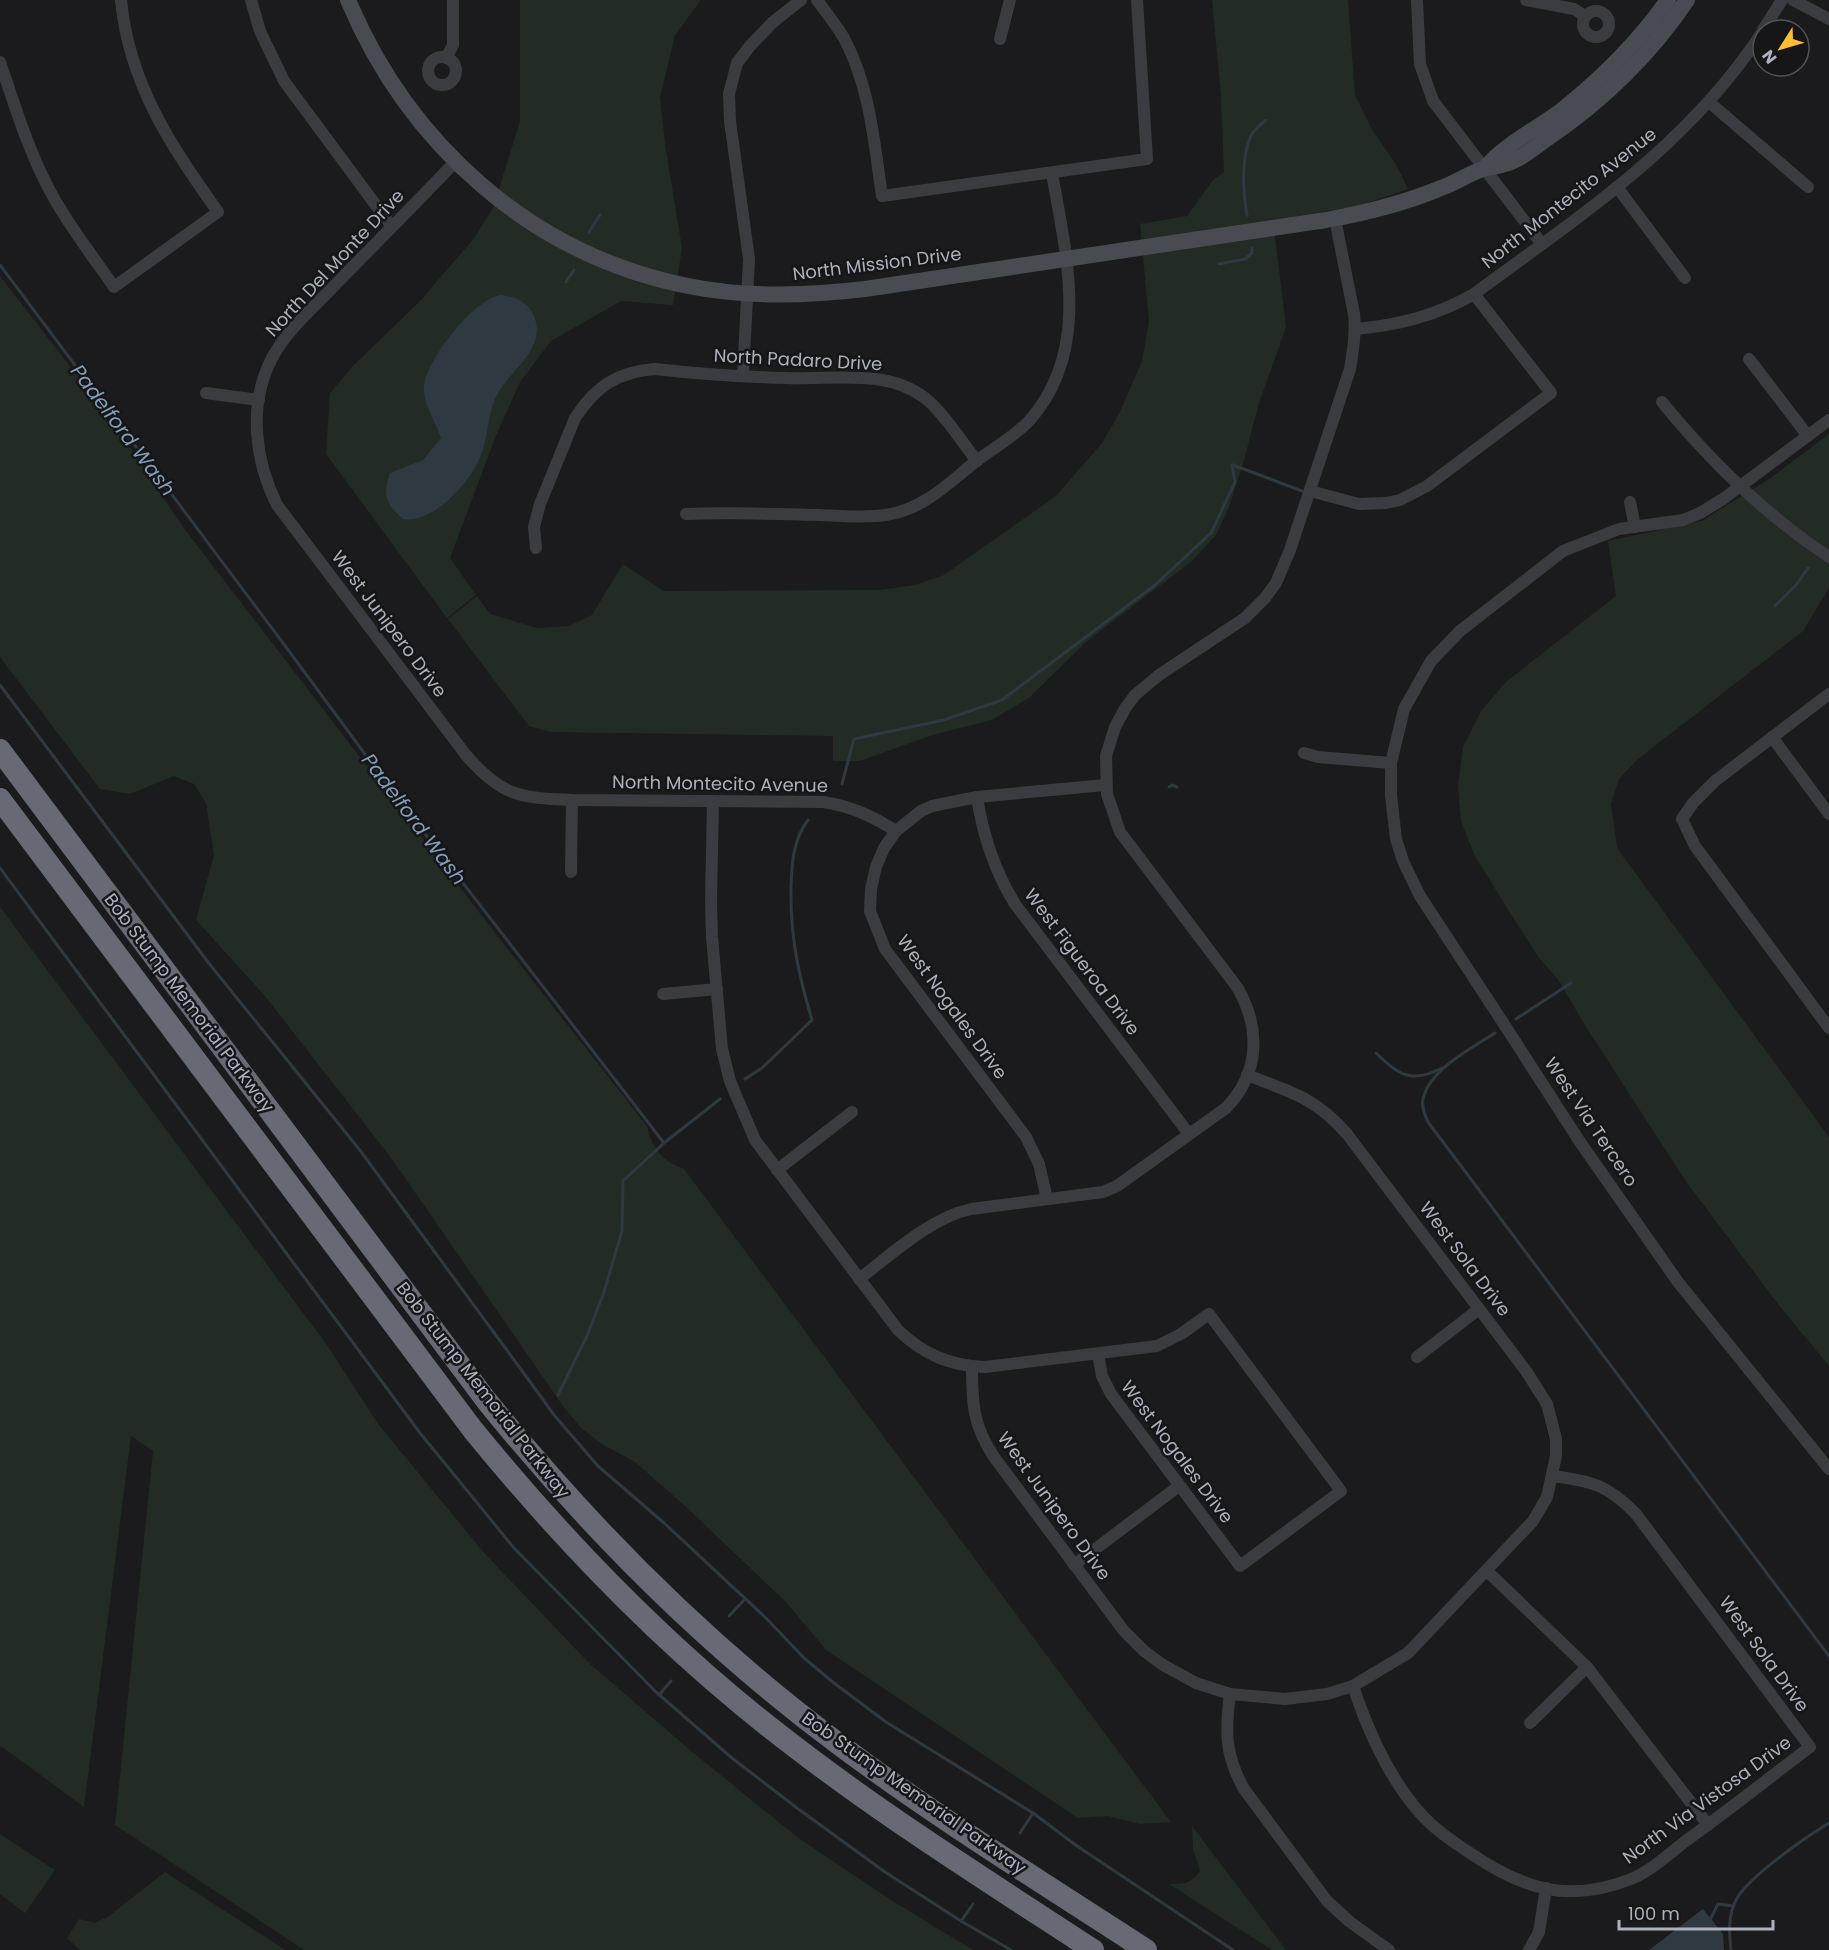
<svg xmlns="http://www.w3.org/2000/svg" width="1829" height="1950" font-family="Poppins,sans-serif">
<rect width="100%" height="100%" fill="#1b1b1d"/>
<!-- green -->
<g fill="#222c24">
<polygon points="520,0 701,0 675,35 660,97 665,144 682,248 673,305 621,301 551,341 520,382 495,438 450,558 476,595 447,618 326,454 330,393 352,367 422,299 475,237 493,208 520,121"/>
<polygon points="1212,0 1348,0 1355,95 1371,128 1397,166 1408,189 1358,206 1273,220 1286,327 1258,406 1245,457 1229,507 1216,535 1192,561 1086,642 1030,697 992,720 932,735 860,761 833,761 833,736 550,732 529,726 448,619 477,596 490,614 537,628 569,626 592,615 623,564 664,591 880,590 915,585 944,575 1056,496 1102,443 1119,414 1142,361 1149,321 1140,224 1187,216 1213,180 1224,172 1221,96"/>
<path d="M 0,276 L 110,418 L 183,527 L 492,929 L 647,1126 C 652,1148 663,1162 684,1169 L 1171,1822 L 1140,1824 L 1108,1816 L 1078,1818 L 826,1650 L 786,1602 L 685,1506 L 635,1462 L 602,1444 L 581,1428 L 563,1406 L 392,1159 L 265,996 L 196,920 L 214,855 L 206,803 L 194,784 L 174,776 L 130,794 L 100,789 L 0,657 Z"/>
<polygon points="1829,434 1829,588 1803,631 1638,759 1619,779 1611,804 1617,848 1829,1137 1829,1366 1778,1304 1685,1180 1586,1027 1559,981 1537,955 1517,924 1475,856 1461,821 1458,786 1463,747 1481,711 1507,681 1616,596 1608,541 1702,521 1769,479"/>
<polygon points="0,907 327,1345 378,1424 486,1555 589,1663 690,1750 797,1837 891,1900 973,1950 304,1950 115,1825 153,1451 131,1436 84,1807 1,1746 0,1748"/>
<path d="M 1192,1826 L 1286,1950 L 1272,1950 L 1169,1884 C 1184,1884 1191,1884 1200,1871 L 1193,1849 Z"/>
<polygon points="0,1834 55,1870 25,1913 0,1894"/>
<polygon points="165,1872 285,1950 80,1950 67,1938 79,1919 95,1923 109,1916"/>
</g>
<!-- water -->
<g fill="#2f3942">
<path d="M 501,295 C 516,297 528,302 534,316 C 548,350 506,372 495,399 C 488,416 488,435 482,452 C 473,480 434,524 403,519 C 386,504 382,495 390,473 L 423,460 L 441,438 C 436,422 425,408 424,391 C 422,364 474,298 501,295 Z"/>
<polygon points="1703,1909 1723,1934 1724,1950 1649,1950"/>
</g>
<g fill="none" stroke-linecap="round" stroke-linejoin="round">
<!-- stream -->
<g stroke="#2f3942" stroke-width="3">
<path d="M 1247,215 C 1243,192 1241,160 1250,138 C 1252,131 1260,125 1266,120"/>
<polyline points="589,232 600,215"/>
<polyline points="1219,264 1245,259 1252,253 1252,248"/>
<polyline points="0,265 289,651 398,799 664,1143"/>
<polyline points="566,282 574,270"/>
<polyline points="1233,465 1302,491"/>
<polyline points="1775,606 1796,585 1808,568"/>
<polyline points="0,685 211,966 359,1149 520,1368 554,1415 598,1466 664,1523 766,1618 804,1658 834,1683 886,1722 1033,1813 1077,1846 1233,1950"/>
<polyline points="842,784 854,739 944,720 1002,700 1155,585 1211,533 1235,482 1232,465"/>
<polyline points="1169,787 1172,785 1177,787"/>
<polyline points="0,868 420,1433 514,1548 656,1692 732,1758 797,1808 885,1872 961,1921 1011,1950"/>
<polyline points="1516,1019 1571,983"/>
<path d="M 1495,1033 C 1472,1048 1429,1070 1423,1099 C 1421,1107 1425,1115 1428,1122 L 1829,1656"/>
<path d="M 1376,1053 C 1399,1075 1411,1084 1442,1068"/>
<path d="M 745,1079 L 762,1068 L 812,1020 C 798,973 790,936 791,886 C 792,862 793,840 808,820"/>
<polyline points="558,1395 587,1336 604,1292 622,1231 623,1181 664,1143 720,1099"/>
<polyline points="729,1616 745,1599"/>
<polyline points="659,1695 671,1681"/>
<polyline points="1020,1833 1033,1813"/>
<polyline points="1710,1920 1718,1904 1734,1906"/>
<polyline points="961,1921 973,1904"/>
<path d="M 1731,1950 C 1729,1933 1728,1915 1736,1900 C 1748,1877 1806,1837 1829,1823"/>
</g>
<!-- street -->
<g stroke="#3b3c42" stroke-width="12">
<polyline points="251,0 260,31 284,81 392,227"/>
<path d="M 817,0 C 826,12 836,25 844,38 C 870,87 874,142 882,196 L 1147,159 L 1137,0"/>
<polyline points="1417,0 1420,64 1433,101 1542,244"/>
<polyline points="1526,0 1574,9 1585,16"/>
<polyline points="1793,0 1829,19"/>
<circle cx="1596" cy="24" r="13"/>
<polyline points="1763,30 1782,0"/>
<polyline points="1000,39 1010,0"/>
<circle cx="442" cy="71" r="14"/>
<polyline points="446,58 453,45 453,0"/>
<path d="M 0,62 C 15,106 28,150 50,191 C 68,225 92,255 114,287 L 218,212 C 171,146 129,84 121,0"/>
<polyline points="1709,102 1808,187"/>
<path d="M 455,162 C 415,204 374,245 333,287 C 312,309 285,332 271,360 C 248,406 255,461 277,505 L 466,755 C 501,796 520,798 572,800 L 823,802 C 851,806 872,816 896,831"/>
<polyline points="1617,187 1685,278"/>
<path d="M 1356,329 C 1398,325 1436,316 1474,294 C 1581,215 1689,145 1763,31"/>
<polyline points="1749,359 1808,436"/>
<polyline points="743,376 749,259 730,121 729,94 737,63 750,46 773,22 801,0"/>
<polyline points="206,393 259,400"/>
<path d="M 1662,402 C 1711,462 1764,514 1829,557"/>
<polyline points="1829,420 1723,499 1700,513 1683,520 1619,529 1563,551 1460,631 1431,661 1404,709 1391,763 1391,795 1396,839 1403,861 1420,896 1500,1018 1580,1142 1678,1282 1829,1469"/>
<polyline points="1310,491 1359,504 1386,503 1400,500 1427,486 1551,393 1474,294"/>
<polyline points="1630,502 1635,527"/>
<path d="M 686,514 C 730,512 774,514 818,515 C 841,516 864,518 886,515 C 922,510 948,484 975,462 C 992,449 1015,436 1029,421 C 1092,351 1066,255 1052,173"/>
<path d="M 536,548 L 534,527 L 540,504 L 575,418 C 596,386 617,372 655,369 C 699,374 743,377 787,378 C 832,380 886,368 925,398 C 943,412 962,442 977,461"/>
<polyline points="1829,694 1715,781 1693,803 1682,819 1695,846 1829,1028"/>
<polyline points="1772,737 1829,814"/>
<polyline points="1304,753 1318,757 1391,763"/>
<path d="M 977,797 C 983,836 994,870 1015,904 L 1189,1134"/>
<path d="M 713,801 L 711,902 L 712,937 L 722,1049 L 730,1081 L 755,1140 L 898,1330 C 923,1354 950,1366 985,1367 L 1157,1346 L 1181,1334 L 1209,1314 L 1341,1491 L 1240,1566 L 1111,1394 L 1102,1376 L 1098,1354"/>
<polyline points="571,872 572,800"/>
<polyline points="663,994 717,989"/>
<polyline points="777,1170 852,1112"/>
<polyline points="1047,1199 1039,1164 1026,1137 885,949 870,911 871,889 876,867 884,848 896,831 921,811 932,806 977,797 1105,785"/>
<path d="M 859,1279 C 892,1254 930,1218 971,1209 L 1103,1192 L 1117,1186 L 1226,1108 C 1260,1073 1261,1028 1237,987 L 1120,832 L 1107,794 L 1106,756 L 1115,727 L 1126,707 L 1135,695 L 1159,675 L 1245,618 L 1265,598 L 1276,583 L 1290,550 L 1350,369 C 1353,351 1356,333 1354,314 L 1335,219"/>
<polyline points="1417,1357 1479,1309"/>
<path d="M 972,1367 C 972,1404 973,1425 994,1457 L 1124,1631 L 1144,1651 L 1163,1665 L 1196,1683 L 1230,1694 L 1285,1699 L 1327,1694 L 1353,1686 L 1408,1653 L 1533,1521 L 1547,1497 L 1556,1456 L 1556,1439 L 1547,1404 L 1526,1371 L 1347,1134 C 1316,1098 1291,1092 1247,1075"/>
<polyline points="1074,1565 1179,1486"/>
<polyline points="1487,1571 1587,1667 1708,1825"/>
<path d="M 1353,1686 C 1368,1731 1388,1777 1420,1813 C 1434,1829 1452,1841 1470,1853 C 1523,1889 1568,1904 1631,1879 C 1651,1871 1670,1853 1687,1840 C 1729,1810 1769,1778 1810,1747 L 1636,1514 C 1608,1485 1592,1481 1552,1476"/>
<path d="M 1230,1694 C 1225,1732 1225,1755 1244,1789 L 1327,1901 L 1350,1922 L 1389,1950"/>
<polyline points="1530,1723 1587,1667"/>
<polyline points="1529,1950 1539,1932 1546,1888"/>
</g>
<!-- secondary -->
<g stroke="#494b53" stroke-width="16">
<path d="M 348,0 C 409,145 532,255 688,286 C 747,298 806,296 865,289 L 1326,220 C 1365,213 1405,203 1441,188 C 1455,183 1468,174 1483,169 C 1490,166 1498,167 1505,164 C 1520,160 1535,147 1548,138 C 1602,101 1650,55 1687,0"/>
<path d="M 1485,168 C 1506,143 1536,130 1562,110 C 1601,79 1639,41 1668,0"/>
</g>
<!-- highway -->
<g stroke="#676a74" stroke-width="22">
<path d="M 0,750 L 486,1400 C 590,1529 707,1646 840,1745 C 938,1818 1043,1883 1146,1950"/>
<path d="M 0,799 L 473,1430 C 561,1538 658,1639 768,1726 C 871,1808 983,1878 1093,1950"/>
</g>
</g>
<g text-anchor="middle" stroke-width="5" stroke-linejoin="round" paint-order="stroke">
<!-- street labels -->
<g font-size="18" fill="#adb1bd" stroke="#161518">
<text transform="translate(1569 198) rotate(-38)" y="6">North Montecito Avenue</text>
<text transform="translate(335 263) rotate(-47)" y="6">North Del Monte Drive</text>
<text transform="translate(877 264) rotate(-7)" y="6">North Mission Drive</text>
<text transform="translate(798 360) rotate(3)" y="6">North Padaro Drive</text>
<text transform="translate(389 624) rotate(53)" y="6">West Junipero Drive</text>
<text transform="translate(720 784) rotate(1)" y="6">North Montecito Avenue</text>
<text transform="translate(1082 962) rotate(53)" y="6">West Figueroa Drive</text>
<text transform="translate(189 1003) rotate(53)" y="6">Bob Stump Memorial Parkway</text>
<text transform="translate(952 1007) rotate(54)" y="6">West Nogales Drive</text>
<text transform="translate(1591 1122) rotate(56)" y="6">West Via Tercero</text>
<text transform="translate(1465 1259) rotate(53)" y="6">West Sola Drive</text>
<text transform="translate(483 1390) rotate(52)" y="6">Bob Stump Memorial Parkway</text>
<text transform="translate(1177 1452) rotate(53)" y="6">West Nogales Drive</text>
<text transform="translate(1054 1506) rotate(54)" y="6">West Junipero Drive</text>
<text transform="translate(1764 1654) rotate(54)" y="6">West Sola Drive</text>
<text transform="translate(914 1793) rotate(35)" y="6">Bob Stump Memorial Parkway</text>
<text transform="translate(1707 1800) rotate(-36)" y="6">North Via Vistosa Drive</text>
</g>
<!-- water labels -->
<g font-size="20" font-style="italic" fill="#839eb9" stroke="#161518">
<text transform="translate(123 430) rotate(53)" y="7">Padelford Wash</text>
<text transform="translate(414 819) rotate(53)" y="7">Padelford Wash</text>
</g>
</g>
<!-- north arrow -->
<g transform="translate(1781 48) rotate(233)"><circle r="28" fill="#161518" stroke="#52535a" stroke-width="1.5"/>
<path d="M0-4.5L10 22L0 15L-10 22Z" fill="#fcbf34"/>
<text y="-9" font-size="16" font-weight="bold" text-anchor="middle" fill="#adb1bd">N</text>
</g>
<!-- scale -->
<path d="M1619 1920v9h154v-9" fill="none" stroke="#adb1bd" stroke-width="3"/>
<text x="1628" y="1920" font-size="18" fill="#adb1bd" stroke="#161518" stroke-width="4.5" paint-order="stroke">100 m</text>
</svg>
